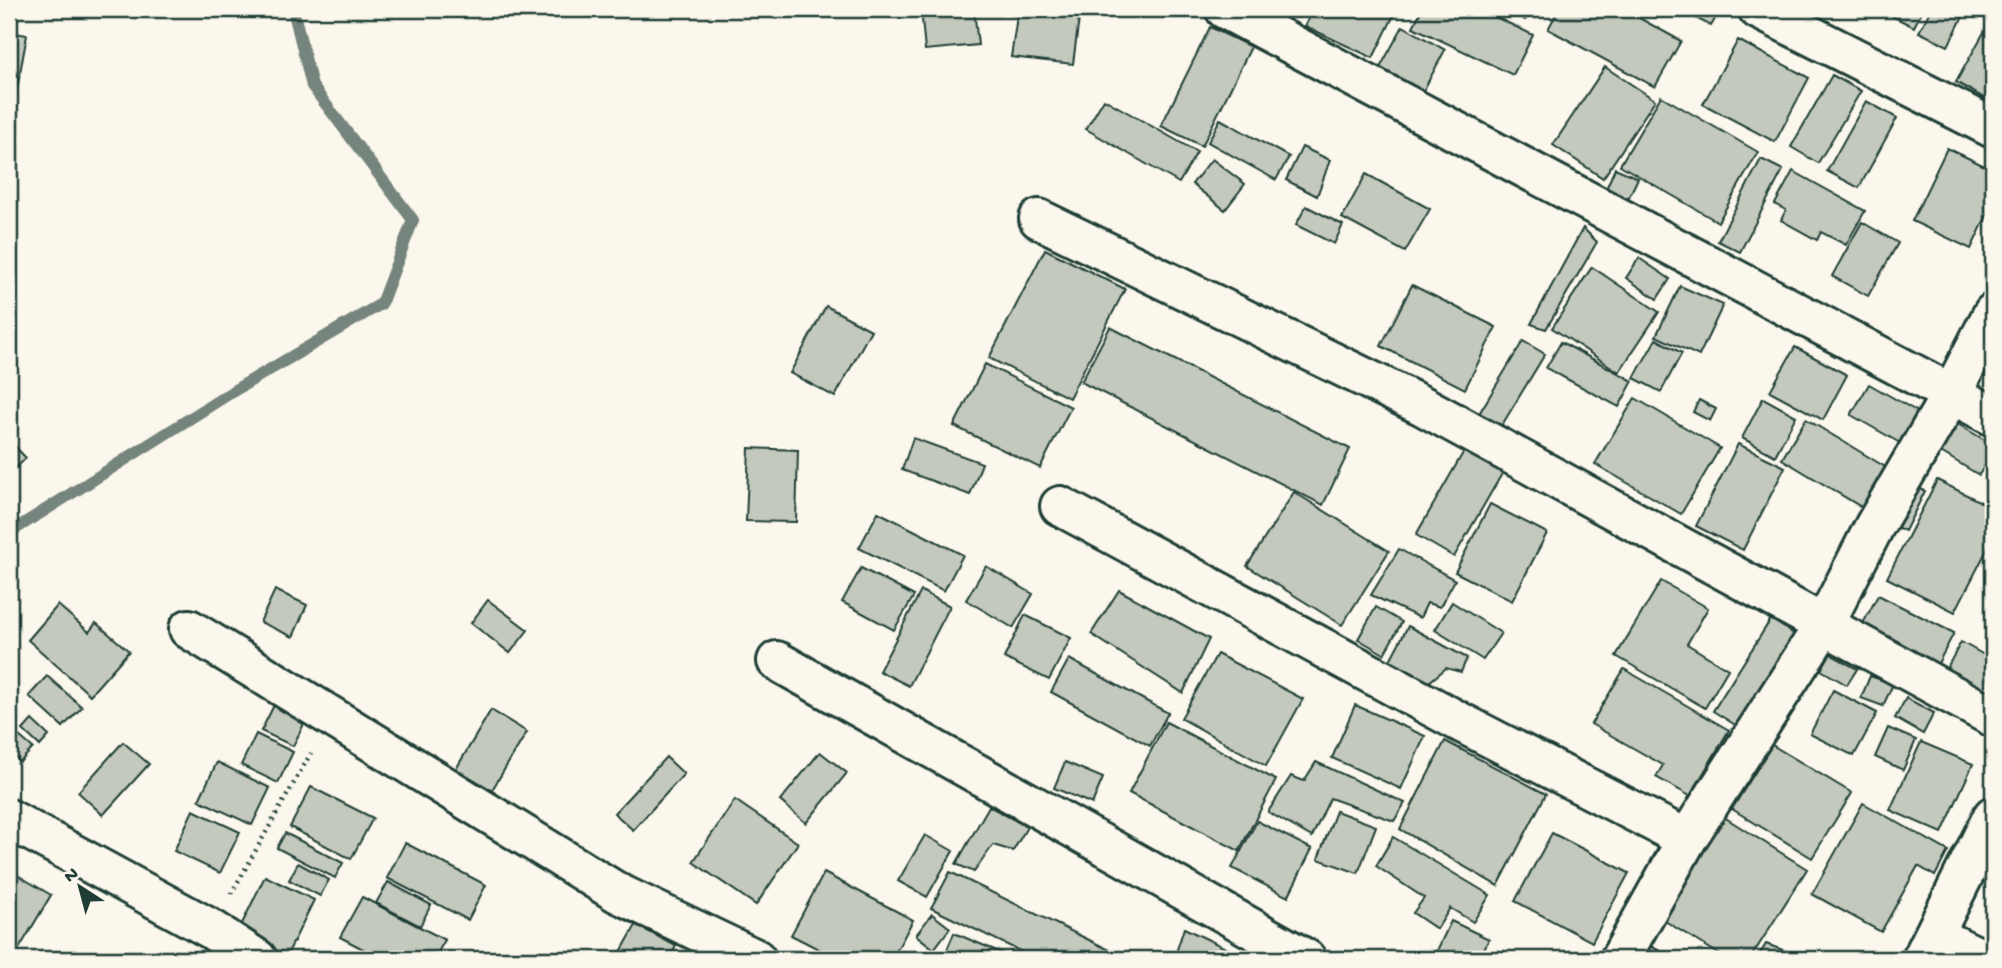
<svg xmlns="http://www.w3.org/2000/svg" width="2002" height="968" font-family="'Gochi Hand',sans-serif">
<rect width="100%" height="100%" fill="#fbf7ec"/>
<filter id="ink" filterUnits="userSpaceOnUse"><feTurbulence type="fractalNoise" baseFrequency=".0143" numOctaves="2"/><feDisplacementMap in="SourceGraphic" scale="14" xChannelSelector="R" yChannelSelector="G"/><feConvolveMatrix kernelMatrix="1 2 1 2 8 2 1 2 1" color-interpolation-filters="sRGB"/></filter>
<g filter="url(#ink)">
<g fill="none" stroke-linecap="round" stroke-linejoin="round">
<!-- stream -->
<polyline stroke="#74847b" stroke-width="12" points="9,533 235,390 381,304 413,220 312,86 293,9"/>
</g>
<!-- building -->
<g fill="#c4c9be" stroke="#1f3d34" stroke-width="2">
<polygon points="921,9 974,9 978,45 925,50"/>
<polygon points="1018,9 1080,11 1073,64 1011,57"/>
<polygon points="1314,9 1397,9 1373,58 1305,26"/>
<polygon points="1422,9 1479,9 1533,35 1513,75 1413,27"/>
<polygon points="1512,9 1534,9 1525,20"/>
<polygon points="1559,9 1623,9 1681,41 1655,87 1548,29"/>
<polygon points="1696,9 1721,9 1711,26 1692,16"/>
<polygon points="1878,9 1923,9 1914,27"/>
<polygon points="1931,9 1967,9 1948,46 1919,32"/>
<polygon points="1993,16 1993,103 1956,82"/>
<polygon points="1403,26 1445,50 1420,97 1377,73"/>
<polygon points="1210,27 1251,47 1202,146 1161,126"/>
<polygon points="9,32 27,35 12,116 9,115"/>
<polygon points="1738,40 1809,78 1775,142 1703,104"/>
<polygon points="1605,67 1655,100 1603,178 1553,145"/>
<polygon points="1832,75 1861,91 1818,163 1791,147"/>
<polygon points="1661,96 1758,152 1718,222 1620,165"/>
<polygon points="1104,99 1197,152 1179,183 1086,129"/>
<polygon points="1866,101 1897,118 1859,188 1827,171"/>
<polygon points="1220,119 1289,157 1276,180 1208,142"/>
<polygon points="1302,147 1330,160 1317,196 1286,180"/>
<polygon points="1947,148 1993,170 1993,203 1971,249 1912,221"/>
<polygon points="1212,159 1245,184 1225,210 1192,184"/>
<polygon points="1761,159 1783,170 1740,252 1718,241"/>
<polygon points="1615,168 1638,178 1628,199 1606,189"/>
<polygon points="1793,171 1865,211 1846,245 1821,232 1817,240 1781,220 1786,210 1775,204"/>
<polygon points="1366,174 1430,209 1405,252 1342,218"/>
<polygon points="1306,206 1343,225 1334,244 1296,225"/>
<polygon points="1862,222 1898,243 1868,296 1832,276"/>
<polygon points="1583,228 1597,242 1546,329 1531,324"/>
<polygon points="1045,249 1125,289 1069,398 989,358"/>
<polygon points="1639,258 1670,279 1657,299 1626,278"/>
<polygon points="1592,267 1659,312 1619,372 1552,328"/>
<polygon points="1412,285 1496,327 1465,389 1381,346"/>
<polygon points="1680,286 1723,305 1699,356 1656,336"/>
<polygon points="826,306 871,330 835,397 790,373"/>
<polygon points="1110,327 1350,449 1323,505 1081,382"/>
<polygon points="1656,339 1682,353 1661,392 1634,378"/>
<polygon points="1523,341 1545,354 1496,435 1474,422"/>
<polygon points="1993,341 1993,376 1979,369"/>
<polygon points="1561,342 1633,381 1619,407 1546,368"/>
<polygon points="1795,347 1847,375 1823,420 1770,391"/>
<polygon points="985,364 1071,407 1040,468 954,426"/>
<polygon points="1869,384 1918,412 1900,443 1851,415"/>
<polygon points="1635,398 1720,448 1681,514 1595,464"/>
<polygon points="1763,398 1796,416 1775,456 1742,438"/>
<polygon points="1699,400 1716,409 1710,421 1693,412"/>
<polygon points="1806,419 1887,468 1863,508 1782,459"/>
<polygon points="1951,420 1993,445 1993,452 1979,475 1934,448"/>
<polygon points="913,438 982,463 970,495 902,470"/>
<polygon points="9,440 26,458 9,475"/>
<polygon points="1738,444 1785,467 1743,550 1696,526"/>
<polygon points="749,448 798,450 796,522 746,521"/>
<polygon points="1464,451 1503,472 1454,557 1416,535"/>
<polygon points="1937,480 1993,508 1993,538 1955,612 1887,578"/>
<polygon points="1914,486 1925,491 1905,531 1894,526"/>
<polygon points="1294,492 1389,551 1342,625 1247,566"/>
<polygon points="1490,504 1547,533 1512,601 1455,572"/>
<polygon points="878,512 963,555 944,591 859,548"/>
<polygon points="1399,549 1455,580 1440,607 1427,603 1420,618 1371,595"/>
<polygon points="986,566 1033,594 1013,628 966,600"/>
<polygon points="861,568 914,596 894,630 842,602"/>
<polygon points="1661,581 1708,608 1687,644 1728,669 1705,708 1616,656"/>
<polygon points="275,590 307,605 293,637 260,622"/>
<polygon points="1119,590 1209,639 1183,693 1091,634"/>
<polygon points="921,591 950,606 909,686 879,671"/>
<polygon points="1878,595 1954,633 1934,671 1858,633"/>
<polygon points="488,600 528,630 510,653 471,623"/>
<polygon points="1452,602 1501,633 1483,660 1435,630"/>
<polygon points="58,605 89,632 96,623 129,651 90,695 28,640"/>
<polygon points="1376,607 1402,622 1384,654 1358,639"/>
<polygon points="1025,615 1071,638 1049,680 1004,658"/>
<polygon points="1771,619 1795,635 1737,726 1713,711"/>
<polygon points="1408,626 1467,658 1461,672 1446,668 1428,683 1389,662"/>
<polygon points="1961,642 1993,660 1993,702 1943,675"/>
<polygon points="1217,654 1303,699 1266,766 1181,718"/>
<polygon points="1830,654 1857,669 1847,685 1821,670"/>
<polygon points="1069,659 1168,713 1150,746 1051,692"/>
<polygon points="1624,669 1729,730 1690,796 1656,777 1663,765 1591,724"/>
<polygon points="47,676 82,707 63,727 29,696"/>
<polygon points="1870,676 1893,684 1883,706 1861,698"/>
<polygon points="1833,690 1877,713 1854,756 1810,734"/>
<polygon points="1906,698 1934,713 1923,734 1895,718"/>
<polygon points="276,701 308,716 293,746 261,731"/>
<polygon points="1355,705 1425,736 1401,789 1332,758"/>
<polygon points="491,710 527,732 492,790 456,769"/>
<polygon points="32,720 49,736 40,746 23,730"/>
<polygon points="1166,722 1276,780 1239,851 1129,793"/>
<polygon points="1888,728 1916,740 1903,770 1875,757"/>
<polygon points="256,734 293,752 278,783 241,765"/>
<polygon points="19,736 33,748 20,762 9,751 9,746"/>
<polygon points="1445,741 1546,794 1498,886 1400,829"/>
<polygon points="123,742 149,764 103,815 78,792"/>
<polygon points="1921,742 1973,764 1942,833 1890,810"/>
<polygon points="1772,745 1852,793 1812,858 1732,809"/>
<polygon points="820,752 847,773 806,823 780,801"/>
<polygon points="666,757 684,774 633,830 614,813"/>
<polygon points="217,762 270,788 252,825 199,800"/>
<polygon points="1065,762 1103,778 1092,804 1054,788"/>
<polygon points="1316,762 1405,803 1394,821 1330,798 1312,837 1268,812 1291,776 1304,781"/>
<polygon points="311,787 373,818 351,859 290,827"/>
<polygon points="735,800 798,843 756,905 693,862"/>
<polygon points="1863,803 1948,851 1935,876 1918,866 1881,932 1812,894"/>
<polygon points="989,806 1027,827 1013,851 993,845 974,872 956,864"/>
<polygon points="193,810 240,832 220,873 174,851"/>
<polygon points="1336,811 1376,826 1358,873 1318,859"/>
<polygon points="1724,817 1807,869 1750,959 1727,959 1660,918"/>
<polygon points="1257,821 1312,849 1288,897 1232,868"/>
<polygon points="285,833 343,863 335,878 277,848"/>
<polygon points="1552,833 1629,873 1592,942 1515,901"/>
<polygon points="925,835 953,851 927,897 898,881"/>
<polygon points="1393,837 1490,895 1473,922 1450,908 1437,929 1413,913 1424,898 1376,866"/>
<polygon points="405,843 486,885 468,920 387,878"/>
<polygon points="298,863 329,880 320,896 289,880"/>
<polygon points="9,870 51,895 13,959 9,959"/>
<polygon points="950,872 1128,959 1036,959 931,908"/>
<polygon points="824,873 913,920 892,959 838,959 791,935"/>
<polygon points="265,876 314,900 287,955 238,932"/>
<polygon points="388,882 431,905 420,926 376,903"/>
<polygon points="362,897 445,940 434,959 382,959 340,937"/>
<polygon points="932,914 950,928 934,949 916,935"/>
<polygon points="1451,921 1489,939 1479,959 1433,959"/>
<polygon points="636,925 676,946 669,959 617,959"/>
<polygon points="1184,928 1236,953 1234,959 1174,959"/>
<polygon points="954,933 1016,959 943,959"/>
<polygon points="1766,944 1808,959 1757,959"/>
<polygon points="1650,946 1676,959 1643,959"/>
</g>
<g fill="none" stroke-linecap="round" stroke-linejoin="round">
<!-- minor casing -->
<g stroke="#1f3d34" stroke-width="44">
<g id="minor">
<polyline points="1225,9 1993,416"/>
<polyline points="1758,9 1993,128"/>
<polyline points="1039,219 1423,406 1993,717"/>
<polyline points="1060,506 1460,722 1687,839"/>
<polyline points="189,629 618,893 756,959"/>
<polyline points="777,661 1306,959"/>
<polyline points="9,819 211,929 257,959"/>
<polyline points="1935,936 1983,959"/>
<polyline points="1620,959 1687,839 1824,625 1875,525 1952,393 1993,313"/>
<polyline points="1922,959 1993,816"/>
</g>
</g>
<!-- path -->
<polyline stroke="#1f3d34" stroke-width="4.5" stroke-dasharray="2 5" stroke-linecap="butt" points="231,894 311,753"/>
<!-- minor -->
<use href="#minor" stroke="#fbf7ec" stroke-width="38"/>
</g>
</g>
<!-- margin -->
<rect width="2002" height="968" fill="none" stroke="#fbf7ec" stroke-width="35"/>
<rect x="18" y="18" width="1967" height="933" fill="none" stroke="#1f3d34" stroke-width="2.5" filter="url(#ink)"/>
<!-- north arrow -->
<g transform="translate(80 887) rotate(324)" stroke="#fbf7ec" stroke-width="5" paint-order="stroke">
<path d="M0-5L12 26L0 18L-12 26Z" fill="#1f3d34"/>
<text y="-10" font-size="19" font-weight="bold" text-anchor="middle" fill="#1f3d34">N</text>
</g>
</svg>
